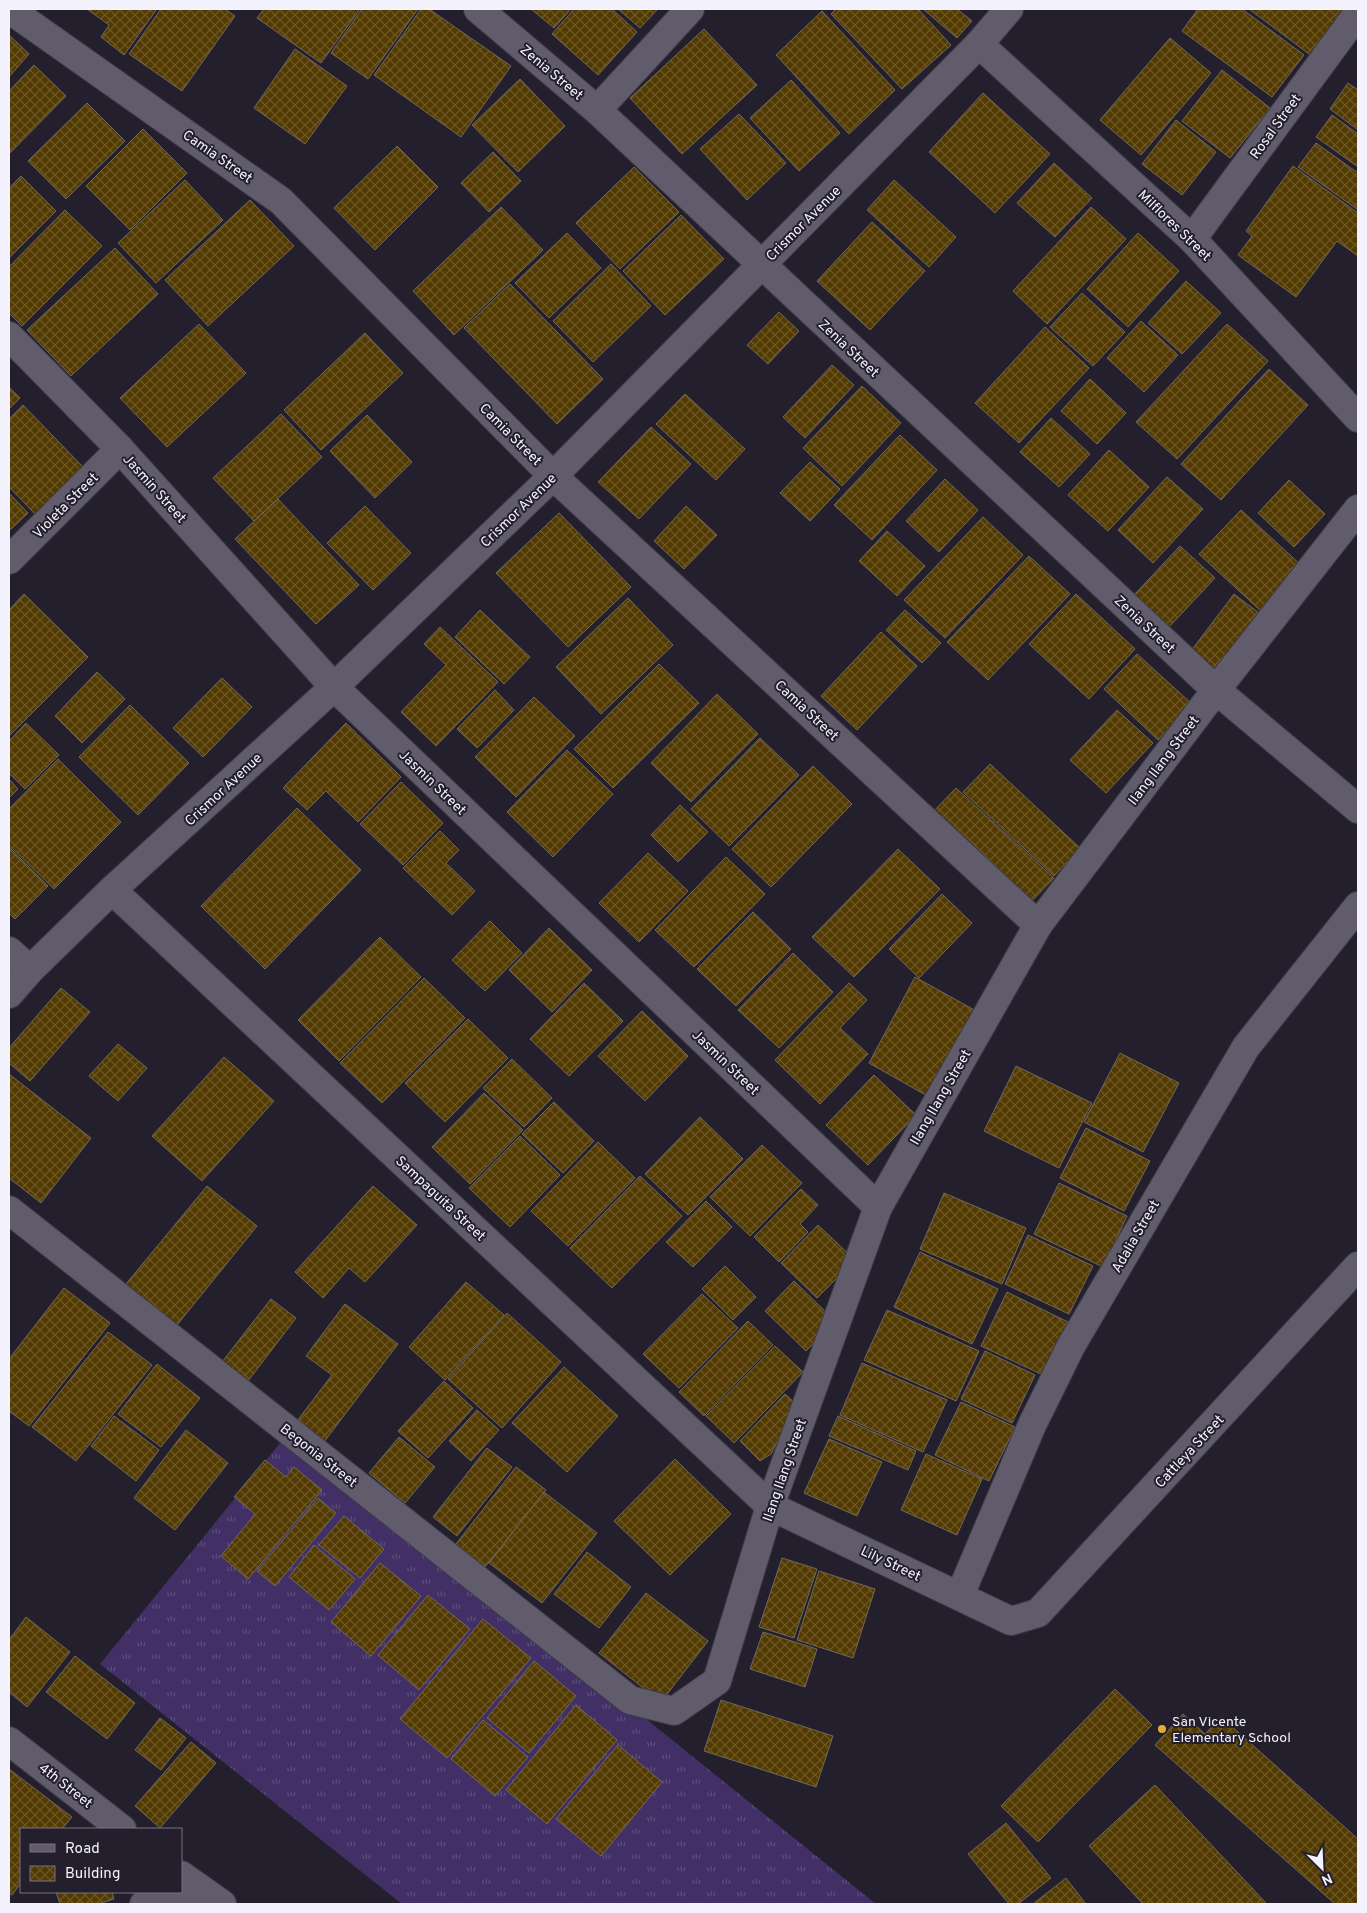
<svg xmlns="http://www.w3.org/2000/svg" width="1367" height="1913" font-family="Overpass,sans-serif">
<defs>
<pattern id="grass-tufts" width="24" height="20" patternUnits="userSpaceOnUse" patternTransform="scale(1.25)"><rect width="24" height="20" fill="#412f66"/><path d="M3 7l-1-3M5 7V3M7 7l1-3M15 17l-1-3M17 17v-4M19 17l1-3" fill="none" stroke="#5d4e7d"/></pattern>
<pattern id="building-cross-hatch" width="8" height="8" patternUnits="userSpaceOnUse" patternTransform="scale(1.25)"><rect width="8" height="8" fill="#523a00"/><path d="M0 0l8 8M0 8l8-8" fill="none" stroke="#6c5726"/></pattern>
</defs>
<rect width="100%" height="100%" fill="#231f2d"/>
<!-- grass -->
<polygon fill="url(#grass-tufts)" points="289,1432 876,1904 402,1904 100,1664"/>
<!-- building -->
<g fill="url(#building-cross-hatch)" stroke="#706859">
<polygon points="87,9 157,9 124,55 101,37 109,25"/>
<polygon points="161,9 225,9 235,16 182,91 129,54"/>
<polygon points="264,9 360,9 321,63 257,18"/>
<polygon points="362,9 418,9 368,79 331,53"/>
<polygon points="421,9 429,9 511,66 461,137 374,75"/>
<polygon points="531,9 571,9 554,28"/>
<polygon points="574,9 612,9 637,32 598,75 552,34"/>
<polygon points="618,9 658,9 640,28"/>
<polygon points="836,9 918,9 951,45 902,89 831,14"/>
<polygon points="923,9 957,9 972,21 957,38"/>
<polygon points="1198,9 1242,9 1304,55 1272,97 1182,31"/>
<polygon points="1249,9 1350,9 1313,57"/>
<polygon points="822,11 895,90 849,134 776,55"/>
<polygon points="704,29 757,85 682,154 630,98"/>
<polygon points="9,35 29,54 9,77"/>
<polygon points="1170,38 1211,73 1141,155 1100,120"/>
<polygon points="295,49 347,86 305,144 254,108"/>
<polygon points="34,65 66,96 9,154 9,91"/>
<polygon points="1222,70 1270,108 1230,158 1182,121"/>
<polygon points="520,79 565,126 518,172 472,125"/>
<polygon points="791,80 840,133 799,171 750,118"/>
<polygon points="1348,83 1358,90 1358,130 1330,109"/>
<polygon points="983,93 1050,154 995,213 929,152"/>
<polygon points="87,103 125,141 66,199 28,161"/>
<polygon points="739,114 786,163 747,200 700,149"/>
<polygon points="1332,115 1358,134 1358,167 1316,137"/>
<polygon points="1176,120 1216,152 1182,195 1142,164"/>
<polygon points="143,129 187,173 130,230 86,186"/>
<polygon points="1316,143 1358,173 1358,210 1298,167"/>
<polygon points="397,146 438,187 375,250 334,208"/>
<polygon points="493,152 521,181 489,212 461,183"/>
<polygon points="1054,163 1092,198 1055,237 1017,203"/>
<polygon points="1293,166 1358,213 1358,256 1337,241 1296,297 1238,255 1252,236 1246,231"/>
<polygon points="634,167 679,212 620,269 576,223"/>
<polygon points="21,176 56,211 9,258 9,188"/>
<polygon points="185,180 223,220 156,283 118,243"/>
<polygon points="894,180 956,237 929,267 867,210"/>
<polygon points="250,200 294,246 208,326 165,280"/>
<polygon points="501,207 543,250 454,335 413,291"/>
<polygon points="1091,207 1126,239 1047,324 1013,291"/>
<polygon points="65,210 102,246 22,326 9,313 9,267"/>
<polygon points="681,215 724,259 665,315 623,271"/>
<polygon points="872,222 925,271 870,330 817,281"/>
<polygon points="567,233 601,268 549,318 515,283"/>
<polygon points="1138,233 1179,271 1128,327 1087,289"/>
<polygon points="115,248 158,294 71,376 27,330"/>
<polygon points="611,264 651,306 593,362 553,321"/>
<polygon points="1186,281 1221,313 1182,354 1148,323"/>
<polygon points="510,284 603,379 557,424 464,328"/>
<polygon points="1082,293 1125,332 1093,366 1050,327"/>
<polygon points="779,312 799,331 768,364 747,345"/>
<polygon points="1141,321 1178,355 1144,392 1107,358"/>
<polygon points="199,324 246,373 167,447 120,398"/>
<polygon points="1227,324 1268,361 1177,459 1136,422"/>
<polygon points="1045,327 1089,368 1019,443 975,403"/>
<polygon points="365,333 403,373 321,450 284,410"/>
<polygon points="832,365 854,385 805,438 783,417"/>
<polygon points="1269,369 1308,405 1221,500 1181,464"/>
<polygon points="1090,379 1126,413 1097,444 1061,411"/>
<polygon points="862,386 901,423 842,486 803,448"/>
<polygon points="9,387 20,398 9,409"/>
<polygon points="685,394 745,449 716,480 656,424"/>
<polygon points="23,405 83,467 35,514 9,487 9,419"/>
<polygon points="281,414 322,457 254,521 213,478"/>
<polygon points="367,415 412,462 375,498 330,451"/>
<polygon points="1051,418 1090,454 1059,487 1020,452"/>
<polygon points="651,427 691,464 639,519 598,482"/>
<polygon points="900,435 937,470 872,540 834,505"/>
<polygon points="1109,450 1149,487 1108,531 1068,495"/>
<polygon points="810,462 840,489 810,521 780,493"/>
<polygon points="1167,477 1203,509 1153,563 1118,530"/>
<polygon points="945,479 978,510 939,552 906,521"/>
<polygon points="1289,480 1325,514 1294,547 1258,513"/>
<polygon points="9,493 28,513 9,531"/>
<polygon points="278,499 359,585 316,624 235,539"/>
<polygon points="365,506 411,553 373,590 327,543"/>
<polygon points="686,506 717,535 684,569 654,541"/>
<polygon points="1241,510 1303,567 1262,612 1199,554"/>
<polygon points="559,513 631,587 568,647 496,573"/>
<polygon points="983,517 1023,555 945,638 904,600"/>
<polygon points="887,531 925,566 897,596 859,561"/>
<polygon points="1180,546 1215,578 1169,627 1134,595"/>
<polygon points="1029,556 1070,594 988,680 947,642"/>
<polygon points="24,594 88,657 9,736 9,610"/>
<polygon points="1076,594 1135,649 1089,699 1029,644"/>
<polygon points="1234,594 1267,619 1223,676 1191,651"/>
<polygon points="628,598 673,645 601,714 556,667"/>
<polygon points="480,610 530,657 504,684 455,637"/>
<polygon points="905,610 941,643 922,663 886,630"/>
<polygon points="440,627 498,682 436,746 401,712 446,665 424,644"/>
<polygon points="881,632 917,666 857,730 821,696"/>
<polygon points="1137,654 1192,704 1158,740 1104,689"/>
<polygon points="659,664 699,703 613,788 574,749"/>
<polygon points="97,672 125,699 82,743 55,716"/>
<polygon points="222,678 252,707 203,757 173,728"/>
<polygon points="495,690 514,710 477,748 457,729"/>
<polygon points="717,694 758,734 691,802 651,763"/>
<polygon points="534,697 575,736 516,797 475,757"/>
<polygon points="130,705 189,763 138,815 79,757"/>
<polygon points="1117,710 1153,743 1106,793 1070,760"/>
<polygon points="26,723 59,755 25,789 9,773 9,741"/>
<polygon points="346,723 401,777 358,822 326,791 307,810 283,788"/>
<polygon points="760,738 799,775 729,846 691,809"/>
<polygon points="567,750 613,794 553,857 507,812"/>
<polygon points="58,759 121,822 54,889 9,845 9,809"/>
<polygon points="990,764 1080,848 1054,876 963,792"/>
<polygon points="813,766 852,804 771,887 732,849"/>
<polygon points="9,779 18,789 9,798"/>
<polygon points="401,782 443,823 403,865 360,824"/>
<polygon points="956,788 1054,878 1028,905 930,815"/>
<polygon points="680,805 708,832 678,862 651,835"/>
<polygon points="297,808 361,870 265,969 201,906"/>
<polygon points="440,831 459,850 446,863 475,891 452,915 403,868"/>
<polygon points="9,847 48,886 15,919 9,913"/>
<polygon points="898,849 940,889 854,977 812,937"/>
<polygon points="648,853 688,891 639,942 599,903"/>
<polygon points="726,857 765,894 694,967 655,930"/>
<polygon points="942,894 972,923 919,978 889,949"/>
<polygon points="753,912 791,949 736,1006 697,969"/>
<polygon points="490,921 522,953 485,991 452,960"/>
<polygon points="549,928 592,970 552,1012 509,970"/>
<polygon points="380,937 421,977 339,1061 298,1020"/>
<polygon points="793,953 833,992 779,1048 738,1010"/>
<polygon points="915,977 978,1012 931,1098 869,1063"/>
<polygon points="424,978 465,1018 382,1103 340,1063"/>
<polygon points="584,983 623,1021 569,1076 530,1039"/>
<polygon points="849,983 867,1000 840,1028 868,1054 820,1104 775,1060"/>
<polygon points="61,988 90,1012 30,1081 9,1063 9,1048"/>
<polygon points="642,1011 688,1056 645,1101 598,1056"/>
<polygon points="468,1019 508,1058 445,1122 405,1083"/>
<polygon points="118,1044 147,1068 118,1101 89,1076"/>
<polygon points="1120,1053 1179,1083 1143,1152 1084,1122"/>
<polygon points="224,1057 274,1101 202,1181 152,1136"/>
<polygon points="512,1059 552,1098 524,1127 483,1088"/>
<polygon points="1016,1066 1092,1103 1059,1168 984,1131"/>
<polygon points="9,1074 91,1138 41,1203 9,1178"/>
<polygon points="874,1075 916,1115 868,1165 826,1125"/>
<polygon points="484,1093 523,1130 470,1184 432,1147"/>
<polygon points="554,1102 594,1141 563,1173 522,1134"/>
<polygon points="700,1117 743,1159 688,1215 645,1174"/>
<polygon points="1086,1128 1150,1161 1124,1211 1060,1178"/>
<polygon points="520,1136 560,1175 510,1227 469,1188"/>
<polygon points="598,1142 635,1178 568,1246 531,1211"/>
<polygon points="762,1145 802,1183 750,1236 710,1197"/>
<polygon points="640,1176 682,1216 612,1288 570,1248"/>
<polygon points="1059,1183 1127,1216 1103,1267 1034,1234"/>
<polygon points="207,1186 257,1226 177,1325 126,1284"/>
<polygon points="373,1186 417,1225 365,1282 349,1268 323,1298 295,1272"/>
<polygon points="801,1189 818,1205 800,1224 808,1232 779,1262 754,1237"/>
<polygon points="944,1193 1026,1228 1002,1284 920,1249"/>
<polygon points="706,1201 732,1227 693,1267 666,1242"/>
<polygon points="818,1225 855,1260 817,1298 781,1263"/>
<polygon points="1028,1235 1093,1266 1069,1314 1005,1284"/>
<polygon points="920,1252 998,1289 972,1344 894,1307"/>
<polygon points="725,1266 756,1297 733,1320 702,1289"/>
<polygon points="794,1281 835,1321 806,1351 765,1311"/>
<polygon points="466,1282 504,1315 445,1380 409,1347"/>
<polygon points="64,1288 110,1323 29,1426 9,1411 9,1359"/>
<polygon points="1007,1292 1068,1322 1043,1375 981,1346"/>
<polygon points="702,1294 738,1328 679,1388 643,1354"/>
<polygon points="271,1299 296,1318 248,1381 222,1362"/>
<polygon points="345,1304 398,1344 324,1442 297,1421 332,1375 306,1356"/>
<polygon points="887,1310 979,1351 956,1401 864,1360"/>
<polygon points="507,1313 561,1362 502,1428 448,1379"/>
<polygon points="748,1321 773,1345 704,1416 679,1392"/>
<polygon points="108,1332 152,1365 76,1461 32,1427"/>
<polygon points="775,1346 803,1372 734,1443 706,1416"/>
<polygon points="985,1351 1035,1375 1012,1423 961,1399"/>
<polygon points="862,1363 947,1400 923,1452 840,1415"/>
<polygon points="157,1364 200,1398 161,1447 118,1414"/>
<polygon points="564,1367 618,1416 567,1472 512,1423"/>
<polygon points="444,1381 473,1408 428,1458 398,1431"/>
<polygon points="785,1394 796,1404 771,1454 760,1461 740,1441"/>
<polygon points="961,1402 1015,1427 989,1481 935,1455"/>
<polygon points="477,1410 499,1430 471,1461 449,1441"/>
<polygon points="114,1416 159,1450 136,1481 91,1446"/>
<polygon points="838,1416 916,1451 908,1470 829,1436"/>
<polygon points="186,1430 228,1463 175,1530 134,1498"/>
<polygon points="399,1437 435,1467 405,1503 369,1473"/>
<polygon points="829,1439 882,1462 857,1516 804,1493"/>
<polygon points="487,1448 512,1467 457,1536 433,1517"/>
<polygon points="926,1454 982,1479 957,1535 901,1510"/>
<polygon points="675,1459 731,1514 670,1575 614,1521"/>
<polygon points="265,1460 286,1477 294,1467 322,1490 248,1579 221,1556 255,1514 234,1497"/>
<polygon points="516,1467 546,1490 485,1567 456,1544"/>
<polygon points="544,1492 597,1533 542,1603 489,1563"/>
<polygon points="318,1498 336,1513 275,1586 257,1571"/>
<polygon points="344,1516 384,1549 360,1578 319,1545"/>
<polygon points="314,1545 355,1579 329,1610 289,1577"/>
<polygon points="587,1552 631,1587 599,1628 554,1594"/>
<polygon points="782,1558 817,1569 794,1638 759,1627"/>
<polygon points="380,1563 421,1596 371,1656 331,1622"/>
<polygon points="819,1571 875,1589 853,1658 797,1640"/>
<polygon points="646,1593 708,1641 661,1702 599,1653"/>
<polygon points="428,1595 470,1629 419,1690 378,1655"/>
<polygon points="26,1617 70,1652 27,1707 9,1692 9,1640"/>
<polygon points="483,1619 531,1658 447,1758 400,1719"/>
<polygon points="763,1632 817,1649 805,1687 750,1669"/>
<polygon points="75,1656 135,1703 107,1739 46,1692"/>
<polygon points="534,1661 576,1696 529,1753 487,1718"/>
<polygon points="1115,1689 1152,1725 1038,1842 1001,1806"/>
<polygon points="721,1700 833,1736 816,1787 704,1751"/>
<polygon points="576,1705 617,1740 547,1824 506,1790"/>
<polygon points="1183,1714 1205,1734 1221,1717 1358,1839 1358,1904 1335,1904 1155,1745"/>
<polygon points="160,1718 186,1738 161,1770 135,1750"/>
<polygon points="483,1720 528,1757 495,1796 451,1759"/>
<polygon points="191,1742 216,1763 160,1828 135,1806"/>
<polygon points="618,1745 662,1782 601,1856 556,1819"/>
<polygon points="9,1769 72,1817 62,1829 21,1829 21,1883 12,1895 9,1893"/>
<polygon points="1155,1785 1267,1904 1143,1904 1089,1846"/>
<polygon points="1006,1823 1051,1878 1018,1904 1009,1904 968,1854"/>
<polygon points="1066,1878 1086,1904 1033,1904"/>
<polygon points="56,1892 112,1892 114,1899 98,1904 60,1904"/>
</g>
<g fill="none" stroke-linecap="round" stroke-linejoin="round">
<!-- minor casing -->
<g stroke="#3f3c48" stroke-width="30">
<g id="minor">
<polyline points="9,9 281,201 553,476 1038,925"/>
<polyline points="478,9 597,110 1216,690 1358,809"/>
<polyline points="979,44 1192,239 1358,418"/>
<polyline points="597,110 690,9"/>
<polyline points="1192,239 1358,13"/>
<polyline points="9,336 120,449 334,687 878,1207"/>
<polyline points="9,560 120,449"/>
<polyline points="112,890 770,1506 1011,1621 1038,1613 1358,1266"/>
<polyline points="9,951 30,970"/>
<polyline points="9,994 30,970 112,890 334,687 553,476 979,44 1009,9"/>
<polyline points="9,1210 630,1700 674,1711 717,1681 770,1506 878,1207 1038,925 1216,690 1358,509"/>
<polyline points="960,1595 1032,1425 1071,1346 1246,1047 1358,906"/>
<polyline points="9,1741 122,1829"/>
<polyline points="181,1875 222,1904"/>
<polyline points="144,1904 201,1890"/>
</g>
</g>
<!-- minor -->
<use href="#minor" stroke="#605c6c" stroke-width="28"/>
</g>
<!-- markers -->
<circle fill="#e4ad35" stroke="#231f2d" stroke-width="2" cx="1162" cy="1729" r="5"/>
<g text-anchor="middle" stroke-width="4" stroke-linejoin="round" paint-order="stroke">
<!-- street labels -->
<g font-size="14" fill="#f4f2fc" stroke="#231f2d">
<text transform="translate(552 72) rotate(40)" y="5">Zenia Street</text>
<text transform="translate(1275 126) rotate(-54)" y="5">Rosal Street</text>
<text transform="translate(218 156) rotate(35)" y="5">Camia Street</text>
<text transform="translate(803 223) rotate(-45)" y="5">Crismor Avenue</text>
<text transform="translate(1175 225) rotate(44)" y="5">Milflores Street</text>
<text transform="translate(849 348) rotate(43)" y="5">Zenia Street</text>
<text transform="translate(511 434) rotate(45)" y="5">Camia Street</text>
<text transform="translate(155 488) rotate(48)" y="5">Jasmin Street</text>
<text transform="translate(65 505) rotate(-45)" y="5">Violeta Street</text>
<text transform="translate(518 510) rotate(-44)" y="5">Crismor Avenue</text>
<text transform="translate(1145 624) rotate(43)" y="5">Zenia Street</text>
<text transform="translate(807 710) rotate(43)" y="5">Camia Street</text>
<text transform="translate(1163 760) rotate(-53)" y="5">Ilang Ilang Street</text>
<text transform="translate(433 782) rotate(44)" y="5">Jasmin Street</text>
<text transform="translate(223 789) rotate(-43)" y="5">Crismor Avenue</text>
<text transform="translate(726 1062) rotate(44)" y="5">Jasmin Street</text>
<text transform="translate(940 1097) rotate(-60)" y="5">Ilang Ilang Street</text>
<text transform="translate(441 1198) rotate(43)" y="5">Sampaguita Street</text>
<text transform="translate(1135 1236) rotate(-60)" y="5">Adalia Street</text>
<text transform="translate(1189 1451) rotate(-47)" y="5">Cattleya Street</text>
<text transform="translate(319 1455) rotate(38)" y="5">Begonia Street</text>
<text transform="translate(784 1470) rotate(-71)" y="5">Ilang Ilang Street</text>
<text transform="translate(891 1563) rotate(25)" y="5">Lily Street</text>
<text transform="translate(66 1785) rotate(38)" y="5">4th Street</text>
</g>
<!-- poi labels -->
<g font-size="14" fill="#f4f2fc" stroke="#231f2d" text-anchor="start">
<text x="1172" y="1726">San Vicente<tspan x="1172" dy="16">Elementary School</tspan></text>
</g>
</g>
<!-- border -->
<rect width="1367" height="1913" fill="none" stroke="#f4f2fc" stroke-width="20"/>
<!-- legend -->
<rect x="20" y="1828" width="162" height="65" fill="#231f2d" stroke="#777380"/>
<rect x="30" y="1844" width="25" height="8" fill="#605c6c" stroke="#777380"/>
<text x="65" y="1853" font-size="15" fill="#f4f2fc">Road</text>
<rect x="30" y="1866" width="25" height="15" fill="url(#building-cross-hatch)" stroke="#777380"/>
<text x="65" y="1878" font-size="15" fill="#f4f2fc">Building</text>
<!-- north arrow -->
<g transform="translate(1322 1868) rotate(156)" stroke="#231f2d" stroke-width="4" paint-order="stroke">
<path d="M0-4L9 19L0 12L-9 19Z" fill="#f4f2fc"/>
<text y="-8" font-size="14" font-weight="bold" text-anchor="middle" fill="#f4f2fc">N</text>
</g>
</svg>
